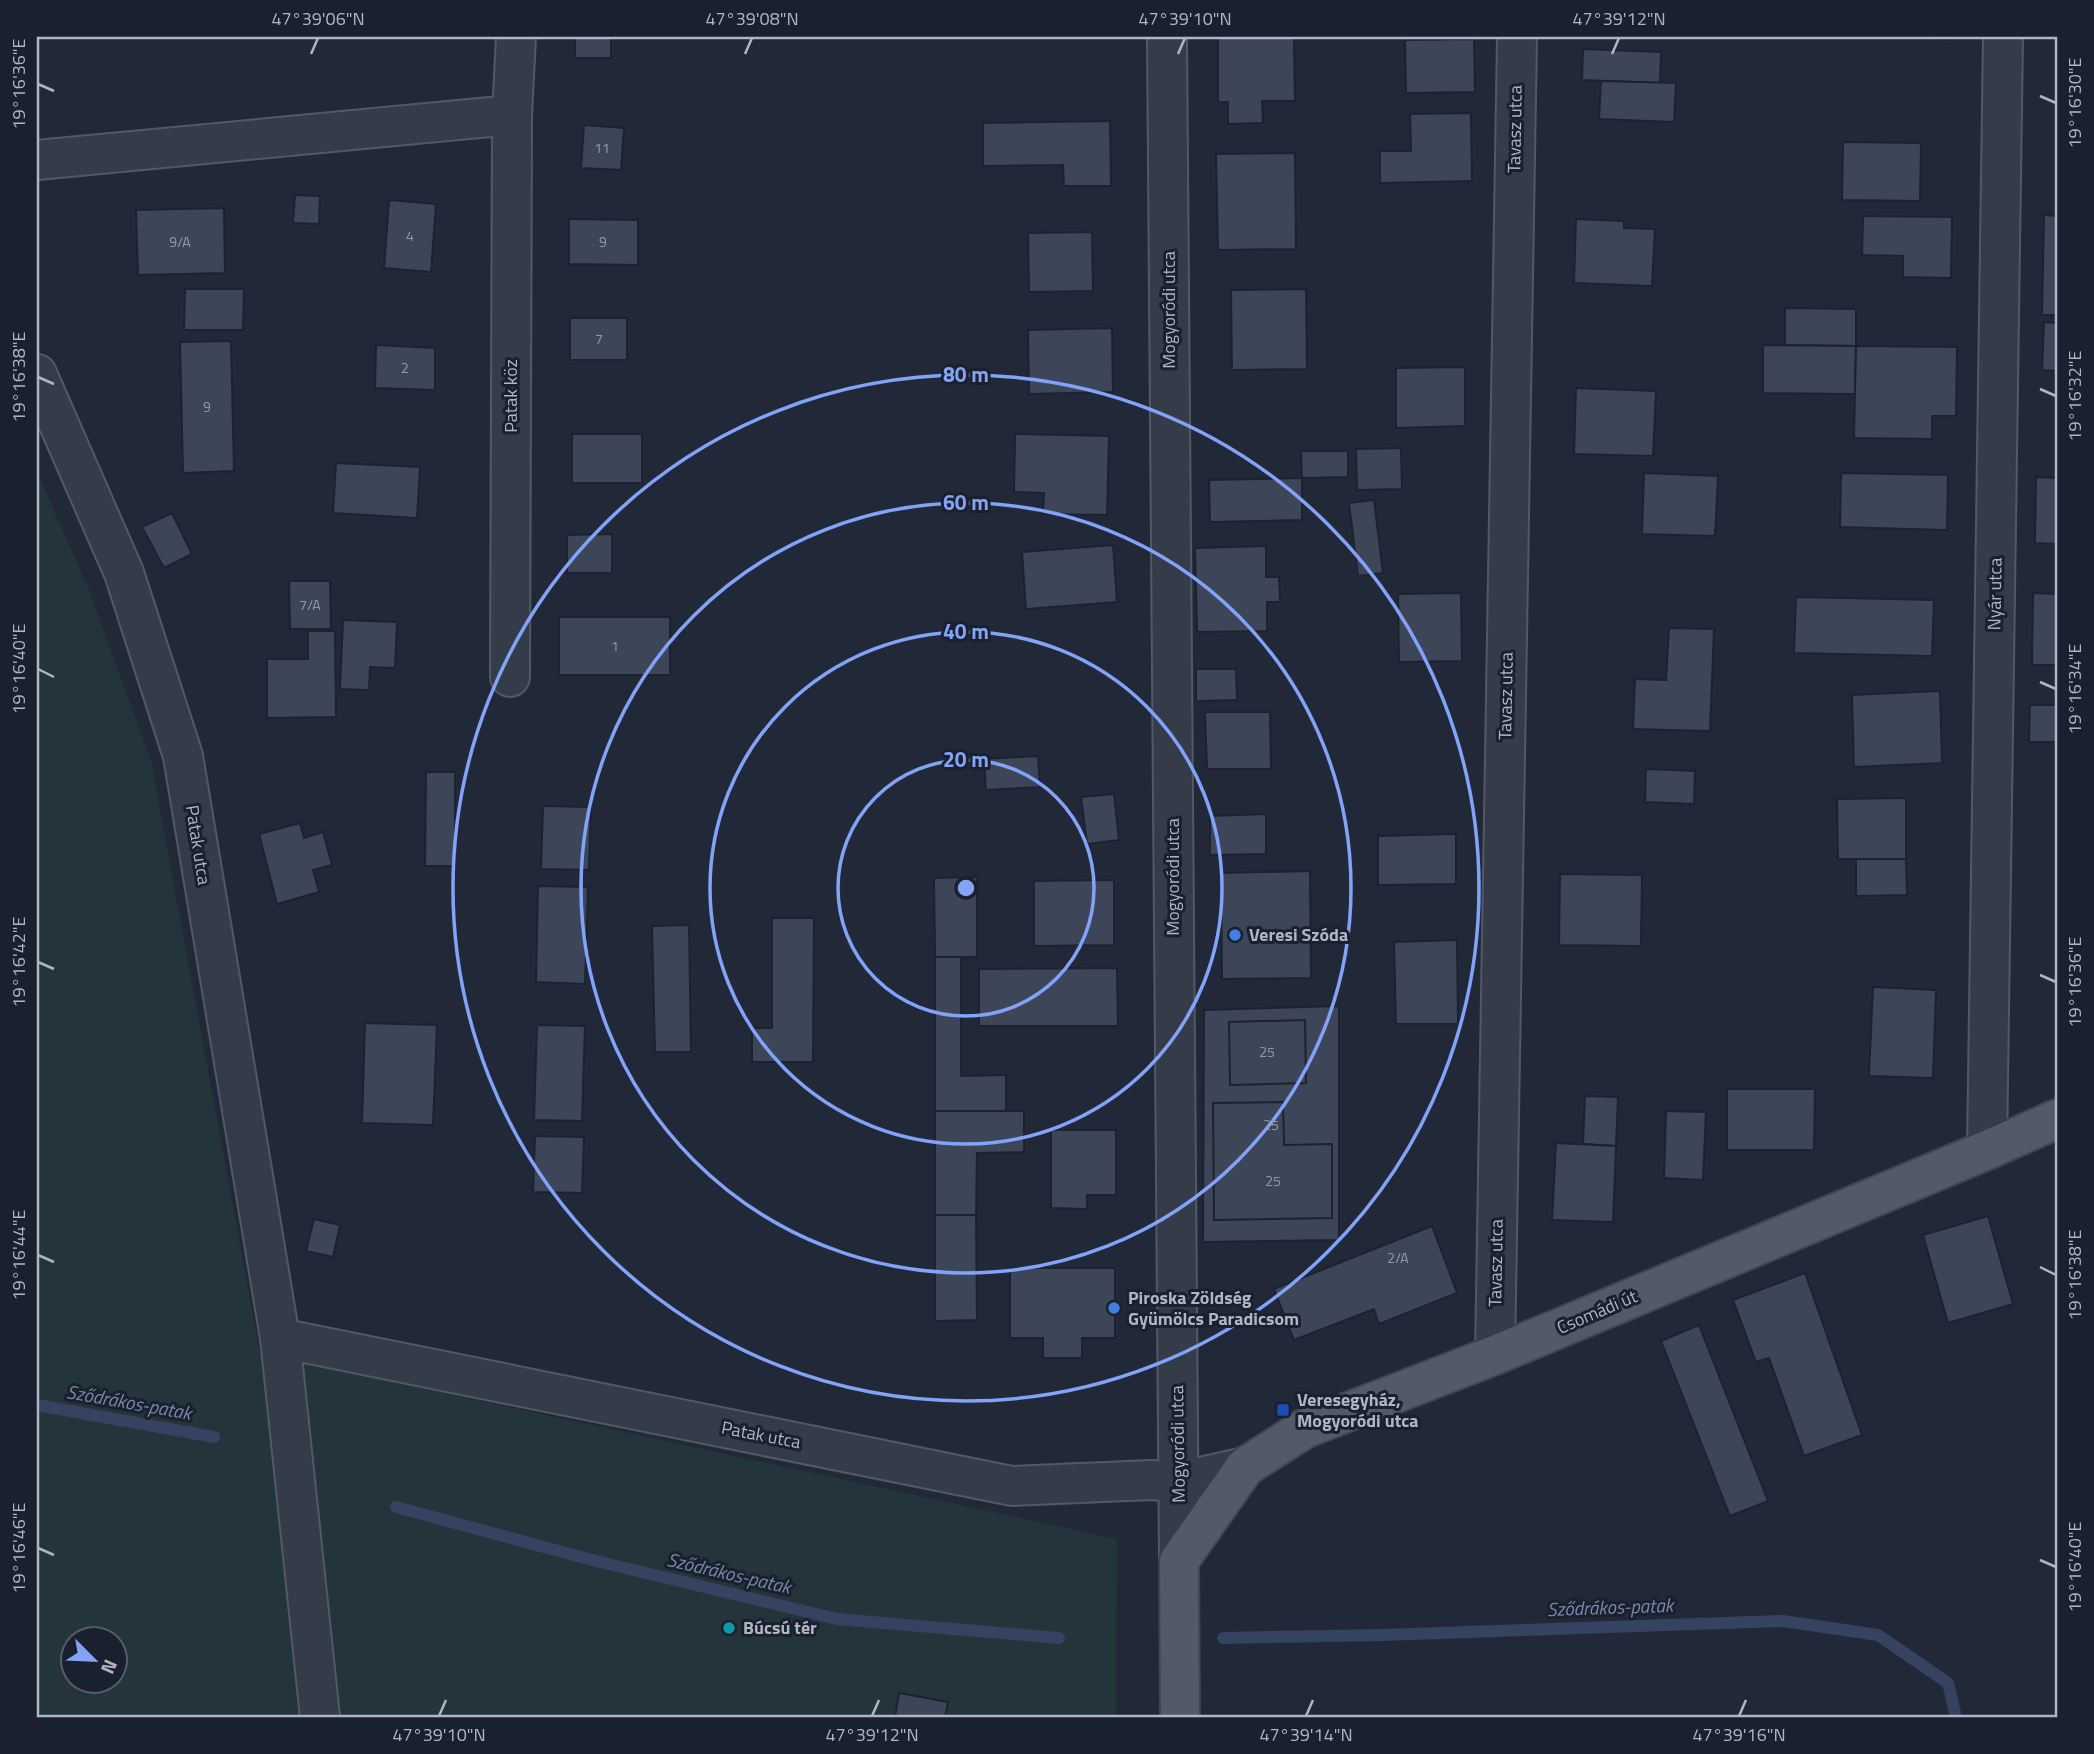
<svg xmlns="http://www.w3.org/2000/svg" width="2094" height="1754" font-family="'Titillium Web',sans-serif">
<rect width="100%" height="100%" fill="#212939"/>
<!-- green -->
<path fill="#23353a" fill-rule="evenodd" d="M 37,471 L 90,593 L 151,761 L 260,1353 L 1117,1539 L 1116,1717 L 37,1717 ZM 74,1638 L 116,1638 L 116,1680 L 74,1680 Z"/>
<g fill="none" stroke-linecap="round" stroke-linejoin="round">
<!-- stream -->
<g stroke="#354260" stroke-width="12">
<polyline points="37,1405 214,1437"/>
<polyline points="396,1507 592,1560 837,1619 1059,1638"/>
<polyline points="1223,1638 1382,1635 1783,1621 1878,1635 1948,1683 1956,1717"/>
</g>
</g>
<!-- building -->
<g fill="#3d4659" stroke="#1c2230" stroke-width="2">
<rect x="575" y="37" width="36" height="21"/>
<polygon points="1218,37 1294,37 1295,101 1262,101 1263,123 1228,124 1228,102 1218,102"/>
<polygon points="1932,37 1953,37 1953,40 1932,39"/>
<polygon points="1474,39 1475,92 1406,93 1405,40"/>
<polygon points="1583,49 1661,52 1660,83 1582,80"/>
<polygon points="1601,81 1676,83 1674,122 1599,119"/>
<polygon points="1471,113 1472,181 1380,183 1380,151 1411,151 1410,114"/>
<polygon points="1110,121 1111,186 1064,186 1063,165 983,166 983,123"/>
<polygon points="584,125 624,128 621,170 581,168"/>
<polygon points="1843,142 1921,143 1920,201 1842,200"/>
<polygon points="1295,153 1296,249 1218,250 1216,154"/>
<polygon points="295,195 320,196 319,224 293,223"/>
<polygon points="389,200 436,204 431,272 384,268"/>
<polygon points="224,208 225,273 138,275 136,210"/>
<polygon points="2044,215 2057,216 2057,315 2042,315"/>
<polygon points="1863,216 1952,217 1951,278 1903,277 1903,256 1862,255"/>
<polygon points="569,219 638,220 638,265 569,264"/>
<polygon points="1576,219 1624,221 1624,228 1655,229 1652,286 1574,283"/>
<polygon points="1092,232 1093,291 1029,292 1028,233"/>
<polygon points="185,289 244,289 243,330 184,330"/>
<polygon points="1306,289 1307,369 1232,370 1231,290"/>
<polygon points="1785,308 1856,309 1856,346 1785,345"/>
<rect x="570" y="318" width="57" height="42"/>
<polygon points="2044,322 2057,323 2057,371 2042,370"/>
<polygon points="1112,328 1113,392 1029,394 1028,330"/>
<polygon points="231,341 234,471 183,473 180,342"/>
<polygon points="376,345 435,348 435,390 375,388"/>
<polygon points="1763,345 1856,346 1855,394 1763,393"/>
<polygon points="1856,346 1957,347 1956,416 1932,416 1932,439 1854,438"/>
<polygon points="1465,367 1465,426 1396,428 1396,368"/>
<polygon points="1576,388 1656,391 1653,456 1574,454"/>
<rect x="572" y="434" width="70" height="49"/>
<polygon points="1015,434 1109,436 1107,515 1043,514 1044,493 1014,492"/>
<polygon points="1401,448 1402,489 1357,490 1356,449"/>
<polygon points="1301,451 1348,451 1348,477 1302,478"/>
<polygon points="336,463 420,467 417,518 333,513"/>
<polygon points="1644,473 1718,476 1715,536 1642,534"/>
<polygon points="1841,473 1948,475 1947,530 1840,527"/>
<polygon points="2036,477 2057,478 2057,544 2035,543"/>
<polygon points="1302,478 1302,520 1210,522 1209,480"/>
<polygon points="1374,500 1383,573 1358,576 1349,503"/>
<polygon points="172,513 192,554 164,568 142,527"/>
<polygon points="612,534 612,573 567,573 567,535"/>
<polygon points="1113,545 1117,602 1026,609 1022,552"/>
<polygon points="1266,546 1266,577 1279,577 1280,602 1267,602 1267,631 1197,632 1195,548"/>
<polygon points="289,581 330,581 331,629 290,629"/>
<polygon points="1461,593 1462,661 1399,662 1398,594"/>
<polygon points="2033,593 2057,594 2057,665 2032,665"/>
<polygon points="1796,597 1934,600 1932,656 1794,653"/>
<rect x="559" y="617" width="111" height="58"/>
<polygon points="343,620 397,622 395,668 370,667 369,690 340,689"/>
<polygon points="1669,628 1714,629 1710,731 1633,729 1635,679 1666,680"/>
<polygon points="308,631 335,631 336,717 267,718 267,659 308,659"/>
<polygon points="1196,669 1236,669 1237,700 1196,701"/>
<polygon points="1940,691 1942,763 1854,767 1852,695"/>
<polygon points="2030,705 2057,705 2057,742 2029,742"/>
<polygon points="1205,712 1270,712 1271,769 1207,769"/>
<polygon points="1038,756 1040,787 986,790 984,759"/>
<polygon points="1646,769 1695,771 1694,804 1645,802"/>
<polygon points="426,772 455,772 455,866 425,866"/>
<polygon points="1114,794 1119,840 1087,844 1081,797"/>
<polygon points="1906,798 1906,859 1838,859 1837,799"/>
<polygon points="543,806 591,807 589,870 541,869"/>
<polygon points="1266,814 1266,854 1210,855 1210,816"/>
<polygon points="300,823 304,838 323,832 332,865 313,870 319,892 277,904 259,834"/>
<polygon points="1456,834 1456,884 1378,885 1378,836"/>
<polygon points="1856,859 1906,859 1907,895 1856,896"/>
<polygon points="1310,871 1311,978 1222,979 1221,873"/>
<polygon points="1560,874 1642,875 1641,946 1559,945"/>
<polygon points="977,877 977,957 935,957 934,878"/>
<polygon points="1114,880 1114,945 1034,946 1034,881"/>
<polygon points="538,886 588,887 585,984 536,982"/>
<polygon points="772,918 814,918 813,1062 752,1062 752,1028 772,1028"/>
<polygon points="689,925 691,1052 655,1052 652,926"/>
<polygon points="1457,940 1458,1024 1396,1024 1394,942"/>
<polygon points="935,957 961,957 961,1076 1006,1075 1006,1111 935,1111"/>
<polygon points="1117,968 1118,1026 979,1026 979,969"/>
<polygon points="1873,987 1936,990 1933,1078 1869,1076"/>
<polygon points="1339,1006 1339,1240 1203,1242 1204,1010"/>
<polygon points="1305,1020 1306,1083 1230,1085 1229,1022"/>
<polygon points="365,1023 437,1025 433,1125 362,1123"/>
<polygon points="537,1025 585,1026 582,1121 534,1120"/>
<polygon points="1727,1089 1815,1089 1814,1150 1727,1150"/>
<polygon points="1585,1096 1618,1097 1616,1146 1583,1144"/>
<polygon points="1283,1102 1284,1145 1332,1144 1332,1218 1214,1220 1213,1103"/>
<polygon points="935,1111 1024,1111 1024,1152 977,1153 976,1215 935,1215"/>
<polygon points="1666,1111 1706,1112 1703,1180 1664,1178"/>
<polygon points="1051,1130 1116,1130 1116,1195 1087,1195 1087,1209 1051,1208"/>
<polygon points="535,1136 584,1137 582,1193 533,1192"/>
<polygon points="1556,1143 1616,1146 1613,1222 1552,1220"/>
<polygon points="935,1215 976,1215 977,1320 935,1321"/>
<polygon points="1988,1216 2013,1304 1948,1323 1923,1235"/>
<polygon points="314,1219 340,1225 333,1257 306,1251"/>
<polygon points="1432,1226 1457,1293 1379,1324 1374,1309 1294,1340 1274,1289"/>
<polygon points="1010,1268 1115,1268 1115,1338 1082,1338 1082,1358 1043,1358 1043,1338 1010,1338"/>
<polygon points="1805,1273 1862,1435 1804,1456 1769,1358 1756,1362 1733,1300"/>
<polygon points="1699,1325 1768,1501 1730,1516 1661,1341"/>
<polygon points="899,1693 948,1702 945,1717 895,1717"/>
</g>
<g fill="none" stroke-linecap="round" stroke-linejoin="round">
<!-- minor casing -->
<g stroke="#525867" stroke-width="42">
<g id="minor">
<polyline points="1167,37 1179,1561"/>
<polyline points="37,160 512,115"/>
<polyline points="37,374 124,573 183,756 280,1338 320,1717"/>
<polyline points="510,677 512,115 516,37"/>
<polyline points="1987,1150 2003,37"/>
<polyline points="280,1338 1012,1486 1151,1480 1178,1482 1245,1467"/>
<polyline points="1495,1355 1517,37"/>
</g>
</g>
<!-- major casing -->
<g stroke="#3e4452" stroke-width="42">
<polyline id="major" points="1180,1717 1179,1561 1245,1467 1304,1429 1495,1355 1987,1150 2057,1119"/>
</g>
<!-- minor -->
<use href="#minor" stroke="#343b49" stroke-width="38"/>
<!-- major -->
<use href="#major" stroke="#525a69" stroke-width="38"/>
</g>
<!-- ticks -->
<path fill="none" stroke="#afb5c5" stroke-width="2.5" d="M 311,54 L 318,38M 745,54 L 752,38M 1178,54 L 1185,38M 1612,54 L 1619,38M 38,84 L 54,91M 2040,96 L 2056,103M 38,377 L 54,384M 2040,389 L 2056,396M 38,669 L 54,677M 2040,682 L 2056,689M 38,962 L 54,969M 2040,975 L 2056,982M 38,1255 L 54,1262M 2040,1267 L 2056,1275M 38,1548 L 54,1555M 2040,1560 L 2056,1567M 439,1716 L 446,1700M 872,1716 L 879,1700M 1306,1716 L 1313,1700M 1739,1716 L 1746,1700"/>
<!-- distance rings -->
<g fill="none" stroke="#82a3f7" stroke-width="3.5">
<circle cx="966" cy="888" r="128"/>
<circle cx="966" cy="888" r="256"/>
<circle cx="966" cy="888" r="385"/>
<circle cx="966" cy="888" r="513"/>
</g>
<!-- markers -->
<g fill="#3f7fe0" stroke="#1a202d" stroke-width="2.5">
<circle cx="1235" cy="935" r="7"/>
<circle cx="1114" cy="1308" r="7"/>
</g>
<rect fill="#1a4fb4" stroke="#1a202d" stroke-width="2.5" x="1276" y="1403" width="14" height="14" rx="3.5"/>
<circle fill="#0f9aa8" stroke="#1a202d" stroke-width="2.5" cx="729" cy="1628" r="7"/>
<g text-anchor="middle" stroke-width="6" stroke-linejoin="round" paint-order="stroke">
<!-- number labels -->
<g font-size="14" fill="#9299aa">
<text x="602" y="153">11</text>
<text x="410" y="241">4</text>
<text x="180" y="247">9/A</text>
<text x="603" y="247">9</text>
<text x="599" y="344">7</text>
<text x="405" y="373">2</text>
<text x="207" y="412">9</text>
<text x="310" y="610">7/A</text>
<text x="615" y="651">1</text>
<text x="1267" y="1057">25</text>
<text x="1271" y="1130">25</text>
<text x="1273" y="1186">25</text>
<text x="1398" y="1263">2/A</text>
</g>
<!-- street labels -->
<g font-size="18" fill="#afb5c5" stroke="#1a202d">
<text transform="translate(1515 129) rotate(-89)" y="6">Tavasz utca</text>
<text transform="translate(1169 310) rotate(-90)" y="6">Mogyoródi utca</text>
<text transform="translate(511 396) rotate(-90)" y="6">Patak köz</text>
<text transform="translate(1995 594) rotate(-89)" y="6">Nyár utca</text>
<text transform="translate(1506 696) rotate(-89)" y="6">Tavasz utca</text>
<text transform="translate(198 845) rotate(81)" y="6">Patak utca</text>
<text transform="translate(1173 877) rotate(-90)" y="6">Mogyoródi utca</text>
<text transform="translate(1496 1263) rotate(-89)" y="6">Tavasz utca</text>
<text transform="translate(1597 1312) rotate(-23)" y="6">Csomádi út</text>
<text transform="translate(761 1435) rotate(11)" y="6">Patak utca</text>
<text transform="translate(1178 1444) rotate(-91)" y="6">Mogyoródi utca</text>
</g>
<!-- poi labels -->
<g font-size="18" font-weight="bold" fill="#afb5c5" stroke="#1a202d" text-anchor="start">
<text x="1249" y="941">Veresi Szóda</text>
<text x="1128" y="1304">Piroska Zöldség<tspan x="1128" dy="21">Gyümölcs Paradicsom</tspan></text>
<text x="1297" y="1406">Veresegyház,<tspan x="1297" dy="21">Mogyoródi utca</tspan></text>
<text x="743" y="1634">Búcsú tér</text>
</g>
<!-- water labels -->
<g font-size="19" font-style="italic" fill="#7789ae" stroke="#1a202d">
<text transform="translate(129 1402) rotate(10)" y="7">Sződrákos-patak</text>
<text transform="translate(729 1573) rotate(13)" y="7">Sződrákos-patak</text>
<text transform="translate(1610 1607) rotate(-2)" y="7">Sződrákos-patak</text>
</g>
</g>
<circle cx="966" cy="888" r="10" fill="#82a3f7" stroke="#1a202d" stroke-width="3.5"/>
<g font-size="21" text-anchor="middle" font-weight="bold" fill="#82a3f7" stroke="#1a202d" stroke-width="6" stroke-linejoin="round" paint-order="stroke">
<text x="966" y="382">80 m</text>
<text x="966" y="510">60 m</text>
<text x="966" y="639">40 m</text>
<text x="966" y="767">20 m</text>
</g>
<!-- border -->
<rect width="2094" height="1754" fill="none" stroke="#1a202d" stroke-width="77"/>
<!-- north arrow -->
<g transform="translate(94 1660) rotate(114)"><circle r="33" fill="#1a202d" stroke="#565c6a" stroke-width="2"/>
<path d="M0-5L12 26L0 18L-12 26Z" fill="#82a3f7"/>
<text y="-10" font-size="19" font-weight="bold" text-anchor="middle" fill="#afb5c5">N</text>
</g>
<rect x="38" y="38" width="2018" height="1678" fill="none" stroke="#afb5c5" stroke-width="2.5"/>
<g font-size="18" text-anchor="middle" fill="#afb5c5">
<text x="318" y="25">47°39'06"N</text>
<text x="752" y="25">47°39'08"N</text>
<text x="1185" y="25">47°39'10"N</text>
<text x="1619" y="25">47°39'12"N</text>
<text transform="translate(19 84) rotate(-90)" y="6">19°16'36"E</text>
<text transform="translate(2075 103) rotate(-90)" y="6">19°16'30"E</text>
<text transform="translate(19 377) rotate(-90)" y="6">19°16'38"E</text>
<text transform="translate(2075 396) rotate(-90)" y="6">19°16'32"E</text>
<text transform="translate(19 669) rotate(-90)" y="6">19°16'40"E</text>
<text transform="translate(2075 689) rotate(-90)" y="6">19°16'34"E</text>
<text transform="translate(19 962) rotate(-90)" y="6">19°16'42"E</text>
<text transform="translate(2075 982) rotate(-90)" y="6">19°16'36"E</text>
<text transform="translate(19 1255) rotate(-90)" y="6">19°16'44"E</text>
<text transform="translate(2075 1275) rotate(-90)" y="6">19°16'38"E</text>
<text transform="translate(19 1548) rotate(-90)" y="6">19°16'46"E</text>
<text transform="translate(2075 1567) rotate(-90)" y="6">19°16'40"E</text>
<text x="439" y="1741">47°39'10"N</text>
<text x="872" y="1741">47°39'12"N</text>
<text x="1306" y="1741">47°39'14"N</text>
<text x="1739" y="1741">47°39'16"N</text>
</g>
</svg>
